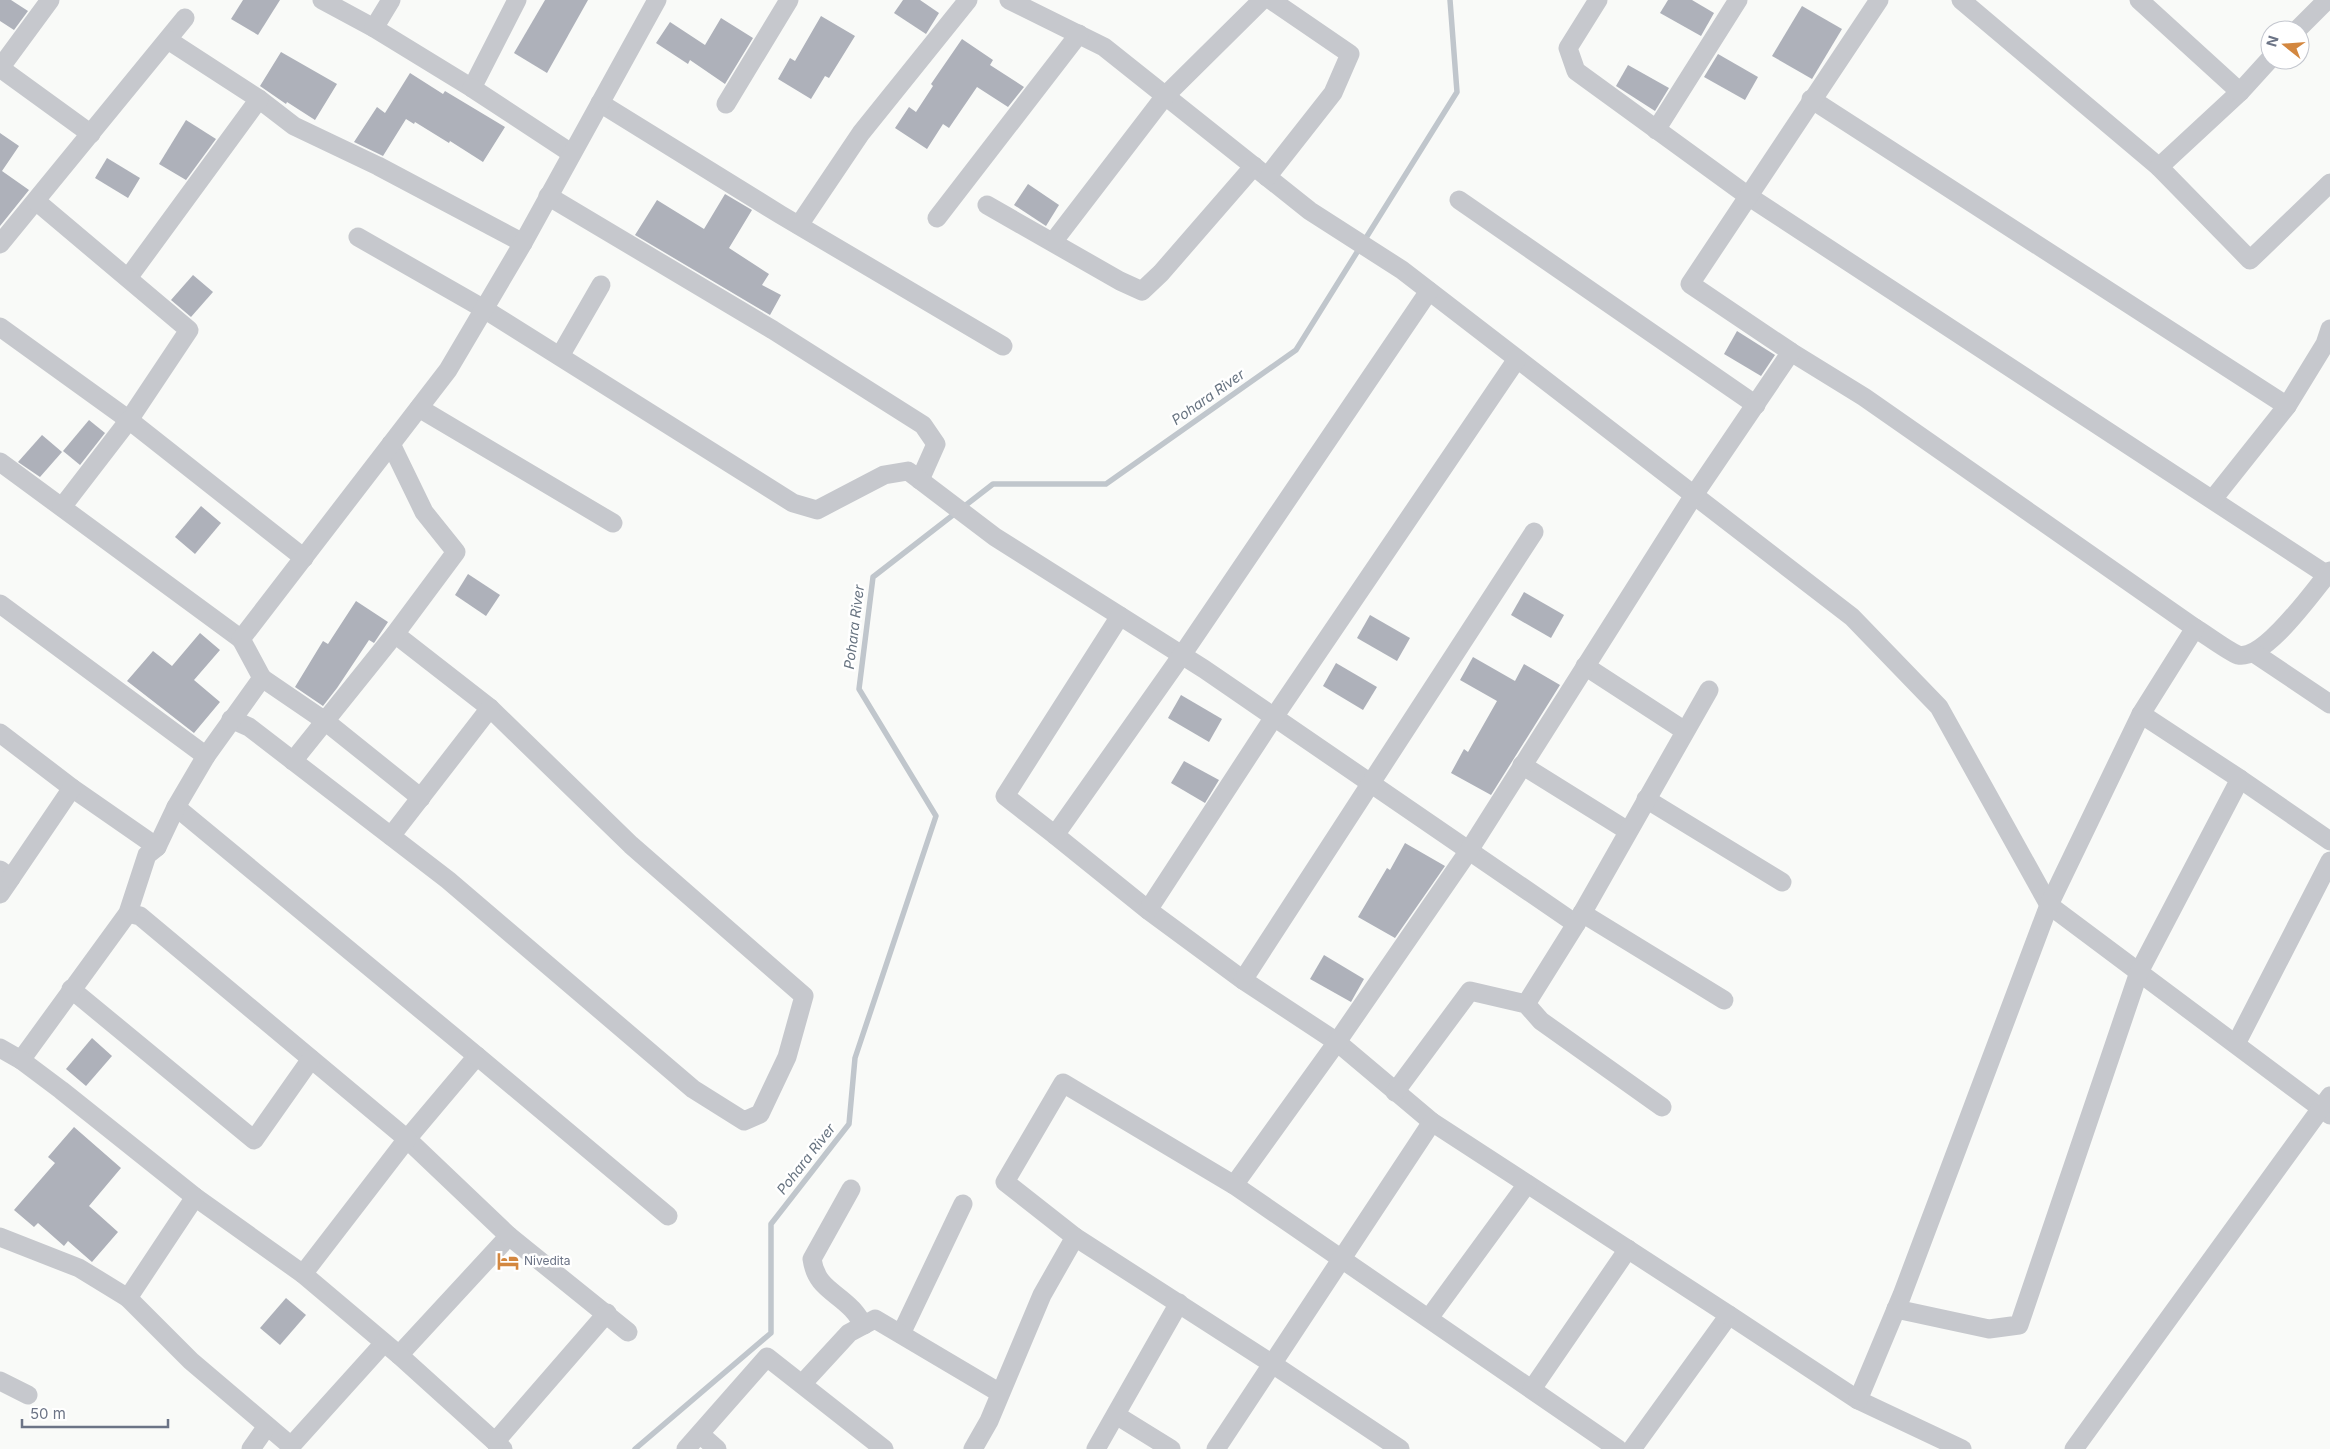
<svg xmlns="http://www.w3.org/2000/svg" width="2330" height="1449" font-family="Inter,sans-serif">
<rect width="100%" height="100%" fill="#f9faf8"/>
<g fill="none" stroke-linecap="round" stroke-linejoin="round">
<!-- stream -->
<polyline stroke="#c0c6cc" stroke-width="5.5" points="635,1449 771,1333 771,1224 849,1124 855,1058 936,816 859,689 873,577 993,484 1106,484 1296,350 1457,92 1450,0"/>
</g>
<!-- building -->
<g fill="#aeb1ba">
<polygon points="0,0 11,0 28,11 14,30 0,21"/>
<polygon points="243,0 280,0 258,35 231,19"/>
<polygon points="545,0 588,0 547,73 514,53"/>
<polygon points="903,0 920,0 939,13 926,34 894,13"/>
<polygon points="1668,0 1692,0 1714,13 1701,36 1660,13"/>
<polygon points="1802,6 1842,29 1812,79 1772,56"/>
<polygon points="821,16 855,36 829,78 825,76 811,99 778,79 790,58 795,61"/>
<polygon points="721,18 753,38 725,84 690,60 688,64 656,43 670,22 705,45"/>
<polygon points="962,39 993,60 990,65 1024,87 1008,107 977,87 949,128 943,124 927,149 895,128 909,107 916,112 933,86 931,84"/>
<polygon points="281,52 337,84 315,120 287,102 286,104 260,86"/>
<polygon points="1718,54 1758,77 1745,100 1704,77"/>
<polygon points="1628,65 1669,88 1655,111 1616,86"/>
<polygon points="410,73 443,94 445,91 505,127 483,162 450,141 449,143 415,122 414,124 406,119 383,156 354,142 377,107 385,113"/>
<polygon points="186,120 216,139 186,180 159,164"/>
<polygon points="0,133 19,146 2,171 29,190 0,226"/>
<polygon points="107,158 140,178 128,198 95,178"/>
<polygon points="1028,184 1059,205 1046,226 1014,205"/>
<polygon points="725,194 752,210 729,248 769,274 762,285 781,295 770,315 635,235 657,200 704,229"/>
<polygon points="193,275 213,292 191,317 171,300"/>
<polygon points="1737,331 1775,355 1761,376 1724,354"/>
<polygon points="89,420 105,433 80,465 63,451"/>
<polygon points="42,435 62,452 40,477 18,462"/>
<polygon points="201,506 221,523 195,554 175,537"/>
<polygon points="468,574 500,595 486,616 455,595"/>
<polygon points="1524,592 1564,615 1551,638 1511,615"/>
<polygon points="356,601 388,622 374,643 369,640 337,688 323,706 295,687 323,641 328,644"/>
<polygon points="1370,615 1410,638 1397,661 1357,638"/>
<polygon points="200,633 220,650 194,680 220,702 194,733 127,681 153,651 172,666"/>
<polygon points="1473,657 1515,681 1524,664 1560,685 1491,795 1451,773 1464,749 1468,752 1497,701 1460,680"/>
<polygon points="1336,663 1377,687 1363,710 1323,686"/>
<polygon points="1181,695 1222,719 1209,742 1168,718"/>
<polygon points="1184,761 1219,780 1205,803 1171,783"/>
<polygon points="1405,843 1445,866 1395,938 1358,917 1387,868 1390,870"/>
<polygon points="1324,955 1364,979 1351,1002 1310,979"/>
<polygon points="92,1038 112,1056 86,1086 66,1069"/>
<polygon points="74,1127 121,1168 89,1206 118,1232 92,1262 68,1241 64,1246 38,1223 34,1227 14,1210 55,1163 48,1157"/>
<polygon points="286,1298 306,1315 280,1345 260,1328"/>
</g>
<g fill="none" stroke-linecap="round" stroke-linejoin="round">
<!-- minor -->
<g stroke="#c6c8cd" stroke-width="19">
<polyline points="50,0 0,68 91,134"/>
<polyline points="322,0 374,28 472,88 517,0"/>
<polyline points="1009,0 1104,47 1310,211 1402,270 1852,617 1939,707 2049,905 2330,1115"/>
<polyline points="1598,0 1568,48 1576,71 1748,196 2327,575"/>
<polyline points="1961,0 2159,167 2240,92 2270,59"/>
<polyline points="2139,0 2240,92"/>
<polyline points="374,28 391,0"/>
<polyline points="2297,30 2327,0"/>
<polyline points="472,88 571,153"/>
<polyline points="259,99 294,126 378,166 523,243"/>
<polyline points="1811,99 2287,406 2213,499"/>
<polyline points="600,103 781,215 1003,346"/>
<polyline points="726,104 789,0"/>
<polyline points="1656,130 1738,0"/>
<polyline points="2159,167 2250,260 2330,183"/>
<polyline points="1267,177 1333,93 1350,54 1271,0"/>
<polyline points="548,196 773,330 923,425 936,444 920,480"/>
<polyline points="1459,200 1756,405"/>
<polyline points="987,205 1120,281 1142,291 1161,273 1254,166"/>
<polyline points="937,218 1079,34"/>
<polyline points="799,225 861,133 968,0"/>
<polyline points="358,237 484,309 793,503 817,510 884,475 908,471 995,537 1204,669 1576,924"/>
<polyline points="1053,242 1165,96 1262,0"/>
<polyline points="0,244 185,18"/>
<polyline points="128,278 259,99 168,40"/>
<polyline points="1429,291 1182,655 1055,835 1148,910 1243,980 1337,1042 1432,1122 1729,1315 1632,1449"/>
<polyline points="0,327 129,420 189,330 36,201"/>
<path d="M 1791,352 L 1864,397 L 2195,628 C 2205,634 2229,652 2238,655 C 2265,661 2314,590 2330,571"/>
<polyline points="560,356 601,285"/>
<polyline points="2287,406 2325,344 2330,329"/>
<polyline points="419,408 613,523"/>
<polyline points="0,462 241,639"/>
<polyline points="62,507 129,420 304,558"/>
<polyline points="0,604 206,756"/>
<polyline points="2254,653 2330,704"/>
<polyline points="1585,666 1685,731"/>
<polyline points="262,678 325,721 421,798"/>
<polyline points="231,719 249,727 448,880 693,1089 744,1121 760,1114 787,1057 804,996 631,845 490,708 395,634"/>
<polyline points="0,733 72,788 157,847"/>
<polyline points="293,761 395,634 456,552 424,512 391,444"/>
<polyline points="1522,765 1628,831"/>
<polyline points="2240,779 2330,841"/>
<polyline points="1646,799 1782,882"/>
<polyline points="176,807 477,1056 407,1139 509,1236 399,1355"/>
<polyline points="1055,835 1005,796 1120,616"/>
<polyline points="391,836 490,708"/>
<polyline points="0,870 11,878 0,894"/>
<polyline points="11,878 72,788"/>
<polyline points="1148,910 1274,717 1517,359"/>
<polyline points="128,913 140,916 407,1139 303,1274"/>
<polyline points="1582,913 1724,1000"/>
<polyline points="1243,980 1534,532"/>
<polyline points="71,989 254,1140 311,1059"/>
<polyline points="1526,1004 1576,924 1709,690"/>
<polyline points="2236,1044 2330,861"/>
<polyline points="0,1048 21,1060 128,913 147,855 157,847 176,807 206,756 262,678 241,639 448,370 523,243 657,0"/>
<polyline points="477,1056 668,1216"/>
<polyline points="21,1060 61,1090 195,1197 303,1274 399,1355 503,1449"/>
<polyline points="1395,1092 1470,991 1526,1004 1541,1021 1662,1107"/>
<polyline points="1234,1185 1337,1042 1468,852 1694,495 1791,352 1690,284 1879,0"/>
<path d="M 851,1189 L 812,1259 C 816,1287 835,1291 852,1309 C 857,1314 860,1320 864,1325"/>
<polyline points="509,1236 628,1332"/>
<polyline points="0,1237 79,1268 128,1298 195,1197"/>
<polyline points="1075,1237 1005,1182 1063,1083 1234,1185 1618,1449"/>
<polyline points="128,1298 191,1361 291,1446 384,1343"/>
<polyline points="1896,1309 1989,1329 2019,1325 2139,972 2240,779 2141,714"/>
<polyline points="1729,1315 1858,1400 1962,1449"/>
<polyline points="1429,1318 1527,1184"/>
<polyline points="901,1334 963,1204"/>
<polyline points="0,1381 28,1395"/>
<polyline points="802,1384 849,1333 875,1319 1000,1393"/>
<polyline points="1532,1389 1628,1249"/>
<polyline points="1858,1400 1902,1295 2049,905 2141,714 2195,628"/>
<polyline points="1116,1415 1171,1449"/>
<polyline points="700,1434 717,1449"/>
<polyline points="495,1442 607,1313"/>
<polyline points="251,1449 267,1426"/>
<polyline points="686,1449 767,1357 884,1449"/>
<polyline points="973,1449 989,1421 1042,1295 1075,1237 1274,1365 1400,1449"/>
<polyline points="1096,1449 1179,1303"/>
<polyline points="1216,1449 1432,1122"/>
<polyline points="2074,1449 2330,1096"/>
</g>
</g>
<!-- icons -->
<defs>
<g id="hotel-bare" transform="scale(1.725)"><path d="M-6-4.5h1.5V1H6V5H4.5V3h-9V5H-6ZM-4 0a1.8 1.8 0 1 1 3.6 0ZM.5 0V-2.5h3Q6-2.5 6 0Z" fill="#d3873f" stroke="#fff" stroke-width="2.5" paint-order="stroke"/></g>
</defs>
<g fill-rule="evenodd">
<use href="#hotel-bare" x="508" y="1261"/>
</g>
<g text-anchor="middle" stroke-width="5" stroke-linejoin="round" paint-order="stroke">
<!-- poi labels -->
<g font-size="12" fill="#6c7486" stroke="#fff" text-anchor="start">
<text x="524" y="1265">Nivedita</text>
</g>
<!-- water labels -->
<g font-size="14" font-style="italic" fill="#677380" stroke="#fff">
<text transform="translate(1208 397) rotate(-35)" y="5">Pohara River</text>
<text transform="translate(854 627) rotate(-83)" y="5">Pohara River</text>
<text transform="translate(806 1159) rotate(-52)" y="5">Pohara River</text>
</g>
</g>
<!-- north arrow -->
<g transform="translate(2285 45) rotate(287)"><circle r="24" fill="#ffffff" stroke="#c4c7cf"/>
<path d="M0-4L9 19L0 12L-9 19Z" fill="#d3873f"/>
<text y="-8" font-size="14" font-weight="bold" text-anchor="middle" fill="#6c7486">N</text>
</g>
<!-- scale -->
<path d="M22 1419v8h146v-8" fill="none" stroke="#6c7486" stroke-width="2.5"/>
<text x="30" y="1419" font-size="15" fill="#6c7486" stroke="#ffffff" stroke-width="4" paint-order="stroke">50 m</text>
</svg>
